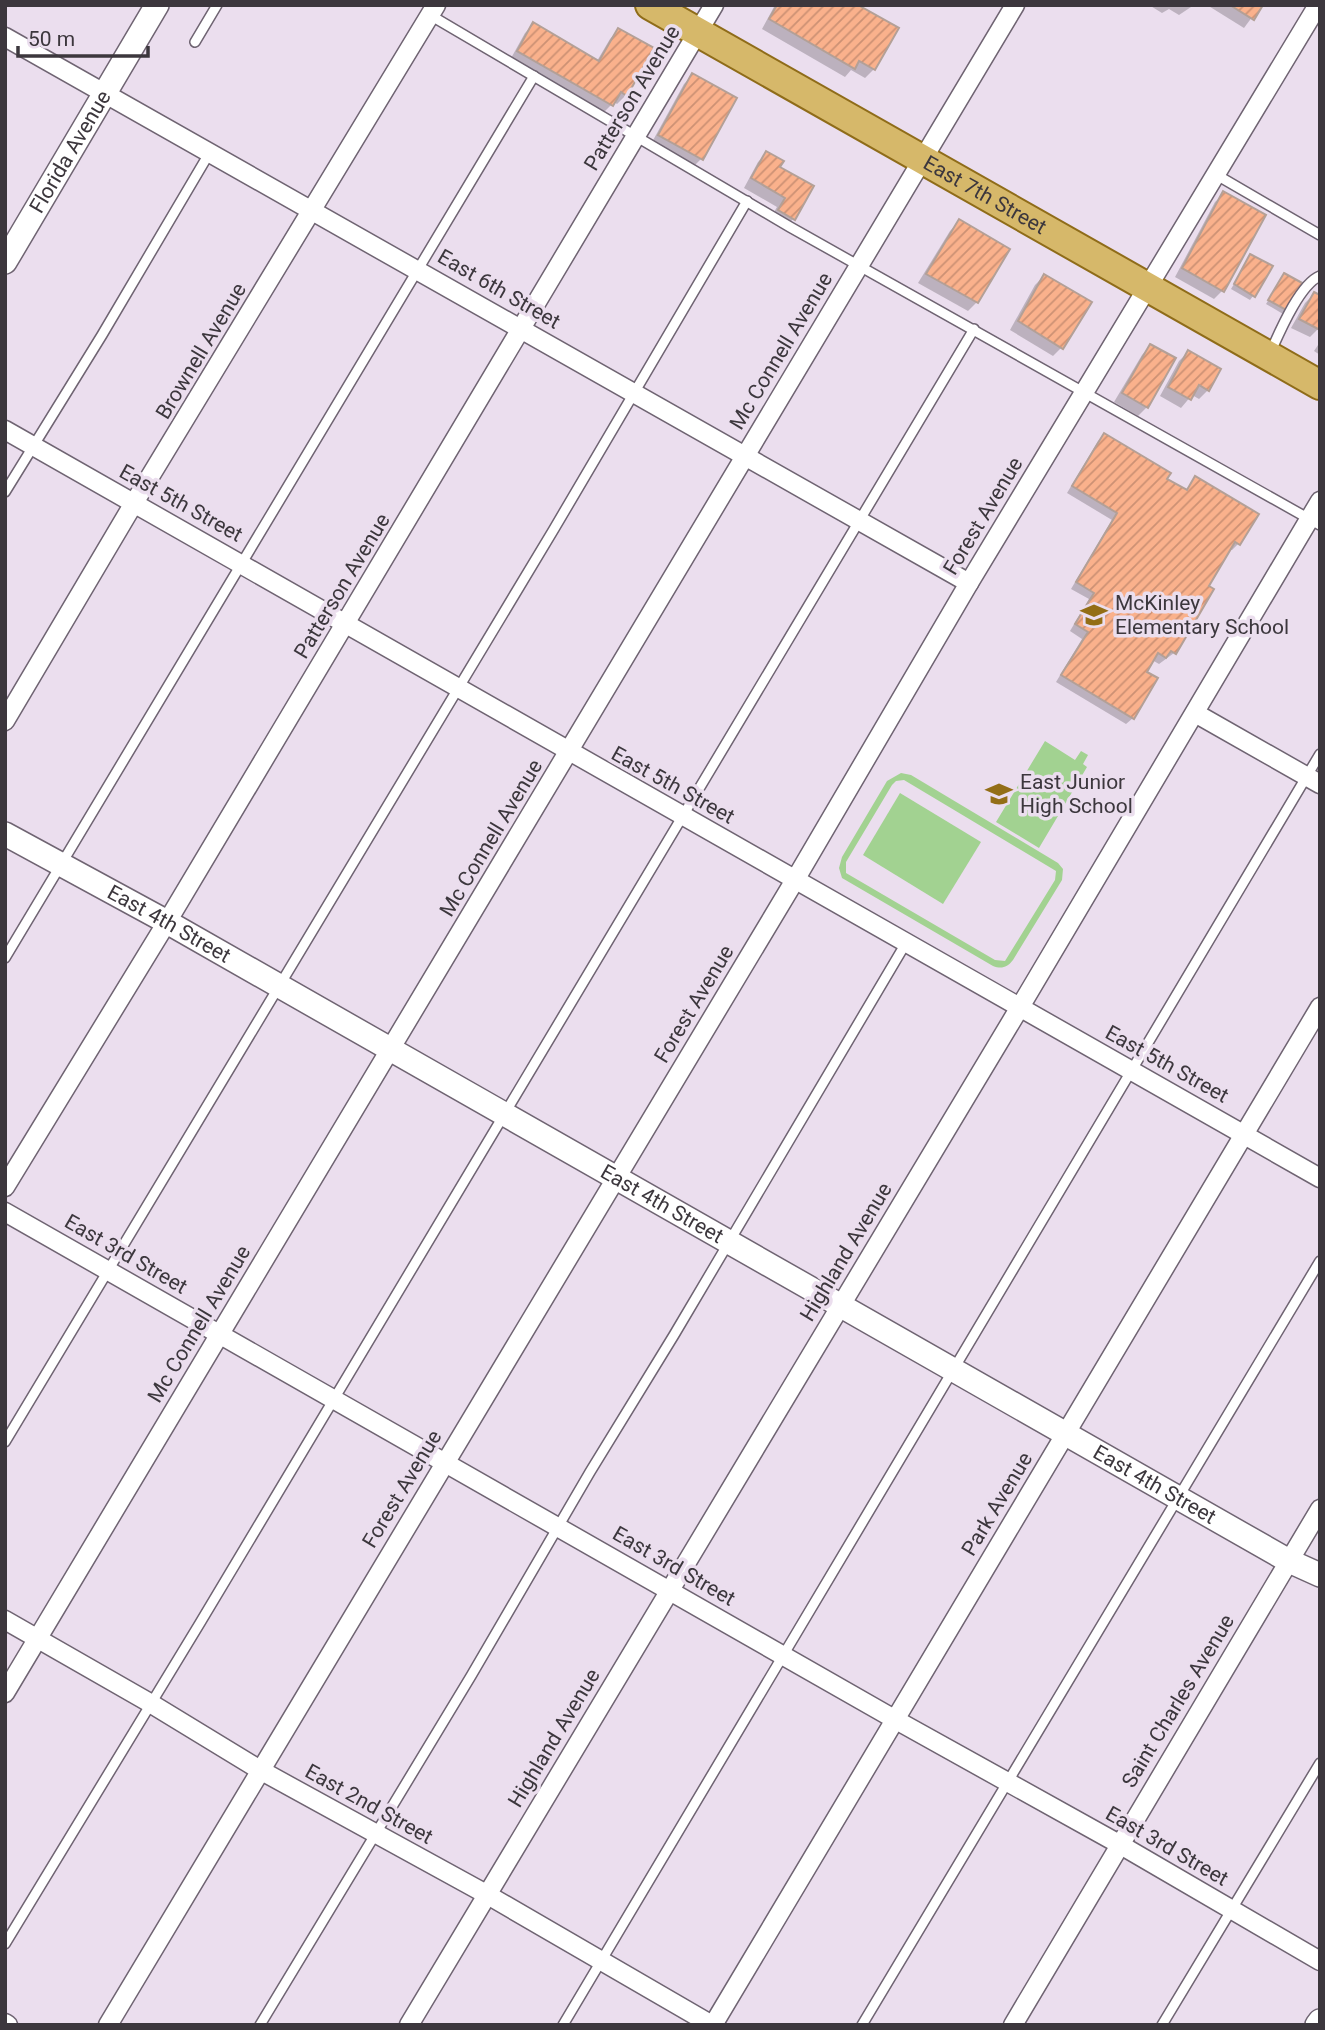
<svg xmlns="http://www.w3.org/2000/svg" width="1325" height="2030" font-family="Roboto,sans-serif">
<defs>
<pattern id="building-hatch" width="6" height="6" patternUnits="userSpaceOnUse" patternTransform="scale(1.75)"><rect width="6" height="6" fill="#fab18c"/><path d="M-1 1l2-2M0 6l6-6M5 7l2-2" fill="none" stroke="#cc9174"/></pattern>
</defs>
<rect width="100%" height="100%" fill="#ebdeee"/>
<!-- green -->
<g fill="#a2d291" fill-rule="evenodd">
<polygon points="1045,741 1075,760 1081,751 1088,755 1083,764 1087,767 1039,848 996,822"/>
<path d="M 901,773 L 911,775 L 1058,863 L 1063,869 L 1062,880 L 1013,960 C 1007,968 1001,969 993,966 L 842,878 L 839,868 L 842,857 L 887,781 ZM 904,780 L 1056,871 L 1055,880 L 1005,961 L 995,960 L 846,873 L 846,862 L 892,785 L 896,781 Z"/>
<polygon points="900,793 981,842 943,904 863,855"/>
</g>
<!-- shadow -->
<g fill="#0003">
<polygon points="775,5 854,5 874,69 865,78 851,70 845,77 762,29"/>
<polygon points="1149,5 1194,5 1179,15 1169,9 1162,13"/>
<polygon points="1207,5 1261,5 1244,28"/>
<polygon points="534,24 597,61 610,39 618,30 626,95 617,104 614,102 603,113 510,60 525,33"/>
<polygon points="693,75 701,159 692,168 651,144 684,84"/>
<polygon points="767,153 778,168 793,219 785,228 770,219 777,207 744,188 758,162"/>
<polygon points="1224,194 1222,291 1214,299 1175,277 1215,202"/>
<polygon points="959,222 1008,250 977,302 968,311 918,283 950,231"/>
<polygon points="1251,256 1253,296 1250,300 1231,289"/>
<polygon points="1284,275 1287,310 1283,314 1266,304"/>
<polygon points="1044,276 1062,347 1053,356 1010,330 1035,285"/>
<polygon points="1314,294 1319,328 1310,337 1291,328 1305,303"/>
<polygon points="1320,342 1320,355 1314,351"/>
<polygon points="1150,346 1147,407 1138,416 1114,402 1142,355"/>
<polygon points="1188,352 1208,390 1199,399 1192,395 1181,408 1160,396 1179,361"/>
<polygon points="1105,435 1165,479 1185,491 1195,478 1238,544 1232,550 1229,549 1207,586 1174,653 1159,664 1152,660 1145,672 1133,718 1126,724 1056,682 1082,639 1070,631 1089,599 1071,589 1112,520 1067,493 1098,441"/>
</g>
<!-- building -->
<g fill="url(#building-hatch)" stroke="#b3a097" stroke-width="2">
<polygon points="777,5 858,5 899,28 875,70 859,61 855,69 769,19"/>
<polygon points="1230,5 1263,5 1254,20"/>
<polygon points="533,22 599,61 618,28 654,48 627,96 621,92 613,106 517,51"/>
<polygon points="692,73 737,98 703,160 658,135"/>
<polygon points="766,151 784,161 780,167 814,186 795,220 778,210 785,198 751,178"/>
<polygon points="1223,191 1266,215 1224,292 1182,268"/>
<polygon points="959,219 1010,249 978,303 926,274"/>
<polygon points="1250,254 1273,266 1255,297 1234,284"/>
<polygon points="1284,273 1304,284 1288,311 1268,300"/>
<polygon points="1044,274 1092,302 1063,349 1018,321"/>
<polygon points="1314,292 1320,295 1320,330 1299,319"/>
<polygon points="1150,344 1176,358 1148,408 1122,393"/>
<polygon points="1188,350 1221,369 1209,391 1199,385 1191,400 1168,387"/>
<polygon points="1104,433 1171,473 1167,479 1187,490 1195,476 1259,514 1240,545 1235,542 1209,586 1214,589 1176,654 1171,651 1166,658 1158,653 1147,672 1158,678 1134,719 1061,675 1088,632 1075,624 1094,593 1076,582 1117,513 1072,486"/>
</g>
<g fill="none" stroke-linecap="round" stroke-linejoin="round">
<!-- service casing -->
<g stroke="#6f6472" stroke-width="12">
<g id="service">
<polyline points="430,15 790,227 1320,525"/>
<polyline points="195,42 217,5"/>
<polyline points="1215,174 1320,235"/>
<path d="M 1271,351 C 1280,331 1300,284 1320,276"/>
<polyline points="5,492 102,335 210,152"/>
<polyline points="5,958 534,76"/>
<polyline points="5,1442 554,529 747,201"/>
<polyline points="5,1944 200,1623 974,329"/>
<polyline points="260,2025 471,1676 590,1472 674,1335 906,943"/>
<polyline points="563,2025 1320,754"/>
<polyline points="862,2025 1320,1261"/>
<polyline points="1162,2025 1320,1763"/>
</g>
</g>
<!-- minor casing -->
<g stroke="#6f6472" stroke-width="21">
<g id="minor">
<polyline points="5,37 969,583"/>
<polyline points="5,430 1320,1178"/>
<polyline points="1195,713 1320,784"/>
<polyline points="5,721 134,503 436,5"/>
<polyline points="5,1187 167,922 714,5"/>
<polyline points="5,1212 896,1720 1119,1844 1320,1961"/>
<polyline points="5,1620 150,1703 260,1770 486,1894 712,2025"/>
<polyline points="5,1693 1015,5"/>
<polyline points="5,2023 8,2025"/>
<polyline points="108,2025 795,880 969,583 1318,5"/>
<polyline points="409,2025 1020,1007 1320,501"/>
<polyline points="713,2025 1320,1007"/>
<polyline points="1013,2025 1320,1509"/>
</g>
</g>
<!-- tertiary casing -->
<g stroke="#6f6472" stroke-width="26">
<g id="tertiary">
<path id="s1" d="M 5,262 L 157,5"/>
<path id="s2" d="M 5,834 L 167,922 L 1289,1561 L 1320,1575"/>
<polyline points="1317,2025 1320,2021"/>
</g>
</g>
<!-- primary casing -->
<g stroke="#8f6c19" stroke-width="32">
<g id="primary">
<path id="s3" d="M 650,5 L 1320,385"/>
</g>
</g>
<!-- service -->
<use href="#service" stroke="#fff" stroke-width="9"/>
<!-- minor -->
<use href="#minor" stroke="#fff" stroke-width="18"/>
<!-- tertiary -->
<use href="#tertiary" stroke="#fff" stroke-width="23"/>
<!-- primary -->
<use href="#primary" stroke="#d6b86a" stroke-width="28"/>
</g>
<!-- icons -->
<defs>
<g id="school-bare" transform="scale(2.1)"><path d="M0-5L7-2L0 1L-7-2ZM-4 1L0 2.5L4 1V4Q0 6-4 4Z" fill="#936e16" stroke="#ebdeee" stroke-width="2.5" paint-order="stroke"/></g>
</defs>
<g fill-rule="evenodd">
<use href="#school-bare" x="1094" y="615"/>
<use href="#school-bare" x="999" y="794"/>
</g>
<g text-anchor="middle" stroke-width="7" stroke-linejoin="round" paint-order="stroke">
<!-- street labels -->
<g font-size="21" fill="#3c373d" stroke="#ebdeee">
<text transform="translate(632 98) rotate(-59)" y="7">Patterson Avenue</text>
<text dy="7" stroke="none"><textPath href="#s1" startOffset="128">Florida Avenue</textPath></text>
<text dy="7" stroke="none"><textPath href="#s3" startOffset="385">East 7th Street</textPath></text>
<text transform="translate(499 289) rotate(30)" y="7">East 6th Street</text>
<text transform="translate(201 351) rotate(-59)" y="7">Brownell Avenue</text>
<text transform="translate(781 351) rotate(-59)" y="7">Mc Connell Avenue</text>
<text transform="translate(181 503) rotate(29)" y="7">East 5th Street</text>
<text transform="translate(983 516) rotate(-59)" y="7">Forest Avenue</text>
<text transform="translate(342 586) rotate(-59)" y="7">Patterson Avenue</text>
<text transform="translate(673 785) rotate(29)" y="7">East 5th Street</text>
<text transform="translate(491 838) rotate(-59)" y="7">Mc Connell Avenue</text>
<text dy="7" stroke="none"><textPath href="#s2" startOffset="187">East 4th Street</textPath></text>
<text transform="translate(694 1004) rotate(-59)" y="7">Forest Avenue</text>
<text transform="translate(1167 1064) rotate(29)" y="7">East 5th Street</text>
<text dy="7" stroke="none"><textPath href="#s2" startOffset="754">East 4th Street</textPath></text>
<text transform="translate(846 1252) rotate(-59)" y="7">Highland Avenue</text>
<text transform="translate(126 1254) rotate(30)" y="7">East 3rd Street</text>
<text transform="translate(199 1324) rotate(-59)" y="7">Mc Connell Avenue</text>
<text dy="7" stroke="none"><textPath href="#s2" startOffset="1321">East 4th Street</textPath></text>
<text transform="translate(402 1489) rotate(-59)" y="7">Forest Avenue</text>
<text transform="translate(997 1504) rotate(-59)" y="7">Park Avenue</text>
<text transform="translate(674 1566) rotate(30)" y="7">East 3rd Street</text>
<text transform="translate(1178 1701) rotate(-59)" y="7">Saint Charles Avenue</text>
<text transform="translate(554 1738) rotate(-59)" y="7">Highland Avenue</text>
<text transform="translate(369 1804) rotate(29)" y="7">East 2nd Street</text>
<text transform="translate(1167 1846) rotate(30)" y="7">East 3rd Street</text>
</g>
<!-- poi labels -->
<g font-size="21" fill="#3c373d" stroke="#ebdeee" text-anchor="start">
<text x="1115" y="610">McKinley<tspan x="1115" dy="24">Elementary School</tspan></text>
<text x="1020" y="789">East Junior<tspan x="1020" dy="24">High School</tspan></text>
</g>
</g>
<!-- border -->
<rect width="1325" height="2030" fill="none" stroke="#3c373d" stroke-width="14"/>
<!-- scale -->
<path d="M18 46v10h130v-10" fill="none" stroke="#3c373d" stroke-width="3.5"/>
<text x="28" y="46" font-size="21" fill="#3c373d" stroke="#ebdeee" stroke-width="5" paint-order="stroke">50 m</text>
</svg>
